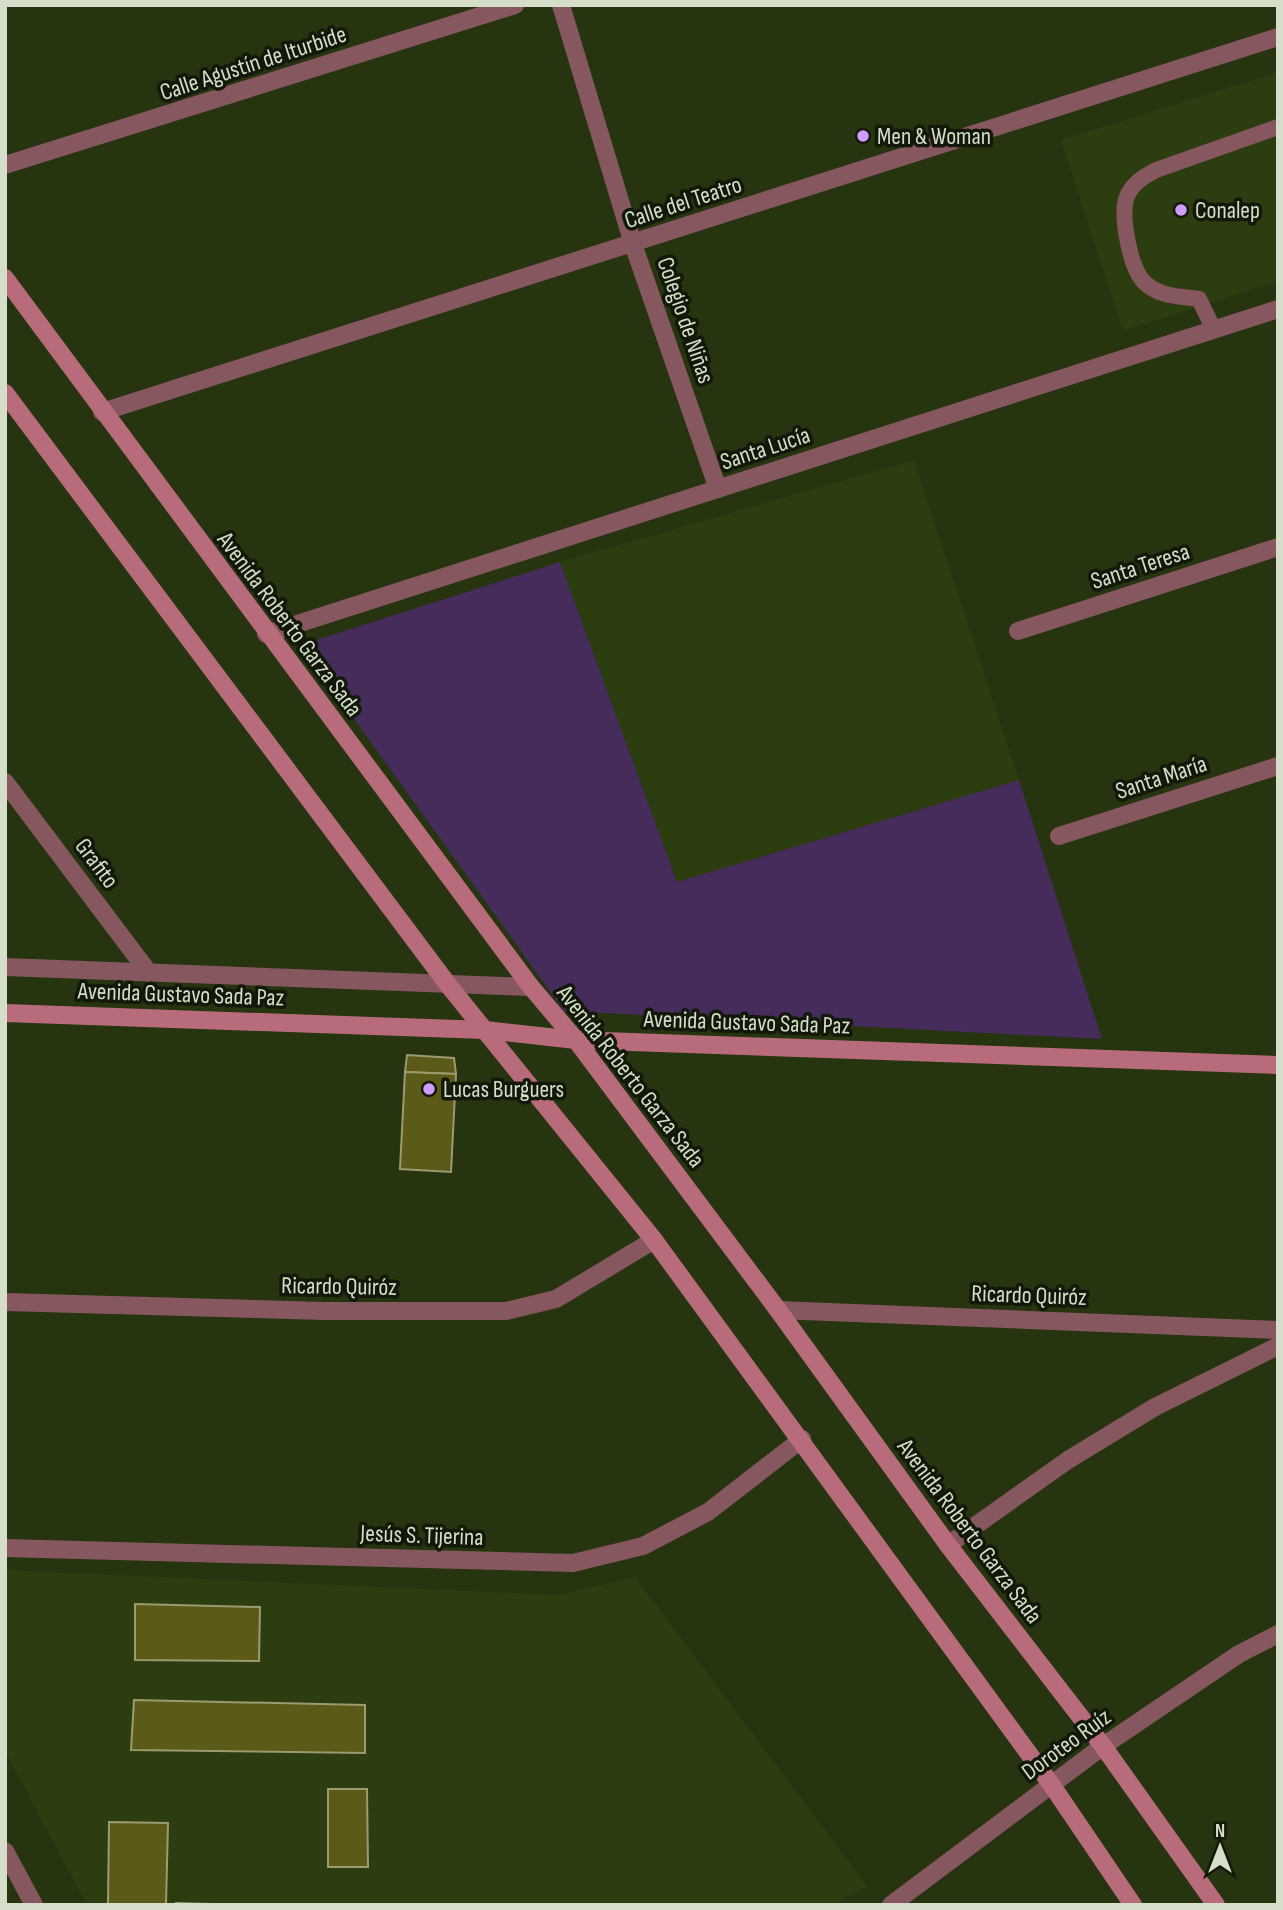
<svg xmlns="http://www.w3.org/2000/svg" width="1283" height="1910" font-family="'Sofia Sans Condensed',sans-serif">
<rect width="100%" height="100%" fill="#263410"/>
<!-- built -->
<g fill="#2c3d10">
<polygon points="1278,72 1278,281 1123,331 1061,140"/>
<polygon points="914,460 1019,780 677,882 560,562"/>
<polygon points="5,1570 559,1595 635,1577 867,1886 834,1905 87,1905 5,1751"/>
</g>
<!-- green -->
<polygon fill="#462c5b" points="560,562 677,882 1019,780 1102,1039 564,1011 301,645"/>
<!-- building -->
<g fill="#5c5a19" stroke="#9b9b6f" stroke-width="2">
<polygon points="407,1055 454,1058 456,1074 405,1072"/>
<polygon points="405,1072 456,1074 451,1172 400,1169"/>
<polygon points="135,1604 260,1607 259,1661 135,1660"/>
<polygon points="134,1700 365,1705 365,1753 131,1750"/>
<polygon points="328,1789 367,1789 368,1867 328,1867"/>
<polygon points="109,1822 168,1823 166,1905 108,1905"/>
<polygon points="176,1903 246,1905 176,1905"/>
</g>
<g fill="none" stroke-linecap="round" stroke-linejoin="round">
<!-- lane -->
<path stroke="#875760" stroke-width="16" d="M 1214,330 L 1199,299 C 1180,296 1159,297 1144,282 C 1130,268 1121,218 1126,199 C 1131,184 1143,177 1156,170 L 1278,127"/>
<!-- street -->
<g stroke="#875760" stroke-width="18">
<polyline points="561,5 633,244 718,489"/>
<polyline points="5,165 515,5"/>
<polyline points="102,412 1278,37"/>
<polyline points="1018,631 1278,547"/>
<polyline points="266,634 1278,309"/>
<polyline points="5,782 149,973"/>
<polyline points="1059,836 1278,766"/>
<polyline points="5,967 531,987"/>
<polyline points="5,1302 324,1311 506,1311 556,1299 654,1240"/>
<polyline points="778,1310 1278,1330"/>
<polyline points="948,1545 1068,1460 1155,1407 1278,1346"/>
<polyline points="5,1548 573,1563 643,1546 708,1512 802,1439"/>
<polyline points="5,1851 34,1905"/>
<polyline points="891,1905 1103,1746 1239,1654 1278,1634"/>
</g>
<!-- secondary -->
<g stroke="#b86c7b" stroke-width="18">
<polyline points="5,278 531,987 576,1040 778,1310 948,1545 1103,1746 1216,1905"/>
<polyline points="5,393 449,986 654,1240 1051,1784 1133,1905"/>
<polyline points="5,1013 485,1030 576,1040 1278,1065"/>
</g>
</g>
<!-- markers -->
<g fill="#d09dfe" stroke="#13190a" stroke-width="2.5">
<circle cx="863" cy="136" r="7"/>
<circle cx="1181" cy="210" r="7"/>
<circle cx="429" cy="1089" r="7"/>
</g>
<g text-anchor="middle" stroke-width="7" stroke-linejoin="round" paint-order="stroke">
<!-- street labels -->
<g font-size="24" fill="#d4dec9" stroke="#13190a">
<text transform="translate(253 63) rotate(-18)" y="8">Calle Agustín de Iturbide</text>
<text transform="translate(683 202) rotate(-18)" y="8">Calle del Teatro</text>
<text transform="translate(686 320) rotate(71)" y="8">Colegio de Niñas</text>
<text transform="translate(765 448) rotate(-18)" y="8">Santa Lucía</text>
<text transform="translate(1140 566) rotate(-18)" y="8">Santa Teresa</text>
<text transform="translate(290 624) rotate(53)" y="8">Avenida Roberto Garza Sada</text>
<text transform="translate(1161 777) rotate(-18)" y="8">Santa María</text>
<text transform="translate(97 863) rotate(53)" y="8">Grafito</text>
<text transform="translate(181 994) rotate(2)" y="8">Avenida Gustavo Sada Paz</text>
<text transform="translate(747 1022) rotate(2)" y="8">Avenida Gustavo Sada Paz</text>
<text transform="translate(631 1076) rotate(52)" y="8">Avenida Roberto Garza Sada</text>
<text transform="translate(339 1286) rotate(1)" y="8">Ricardo Quiróz</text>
<text transform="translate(1029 1295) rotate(2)" y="8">Ricardo Quiróz</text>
<text transform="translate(970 1531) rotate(53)" y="8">Avenida Roberto Garza Sada</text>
<text transform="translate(422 1535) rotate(2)" y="8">Jesús S. Tijerina</text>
<text transform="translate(1066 1744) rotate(-36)" y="8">Doroteo Ruíz</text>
</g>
<!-- poi labels -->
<g font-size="24" fill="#d4dec9" stroke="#13190a" text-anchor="start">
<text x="877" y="144">Men &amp; Woman</text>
<text x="1195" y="218">Conalep</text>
<text x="443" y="1097">Lucas Burguers</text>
</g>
</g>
<!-- border -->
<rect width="1283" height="1910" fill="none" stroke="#d4dec9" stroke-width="14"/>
<!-- north arrow -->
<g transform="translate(1220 1847)" stroke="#13190a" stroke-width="5" paint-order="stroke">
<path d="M0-5L12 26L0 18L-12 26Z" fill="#d4dec9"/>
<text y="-10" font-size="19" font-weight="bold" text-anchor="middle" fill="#d4dec9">N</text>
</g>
</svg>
